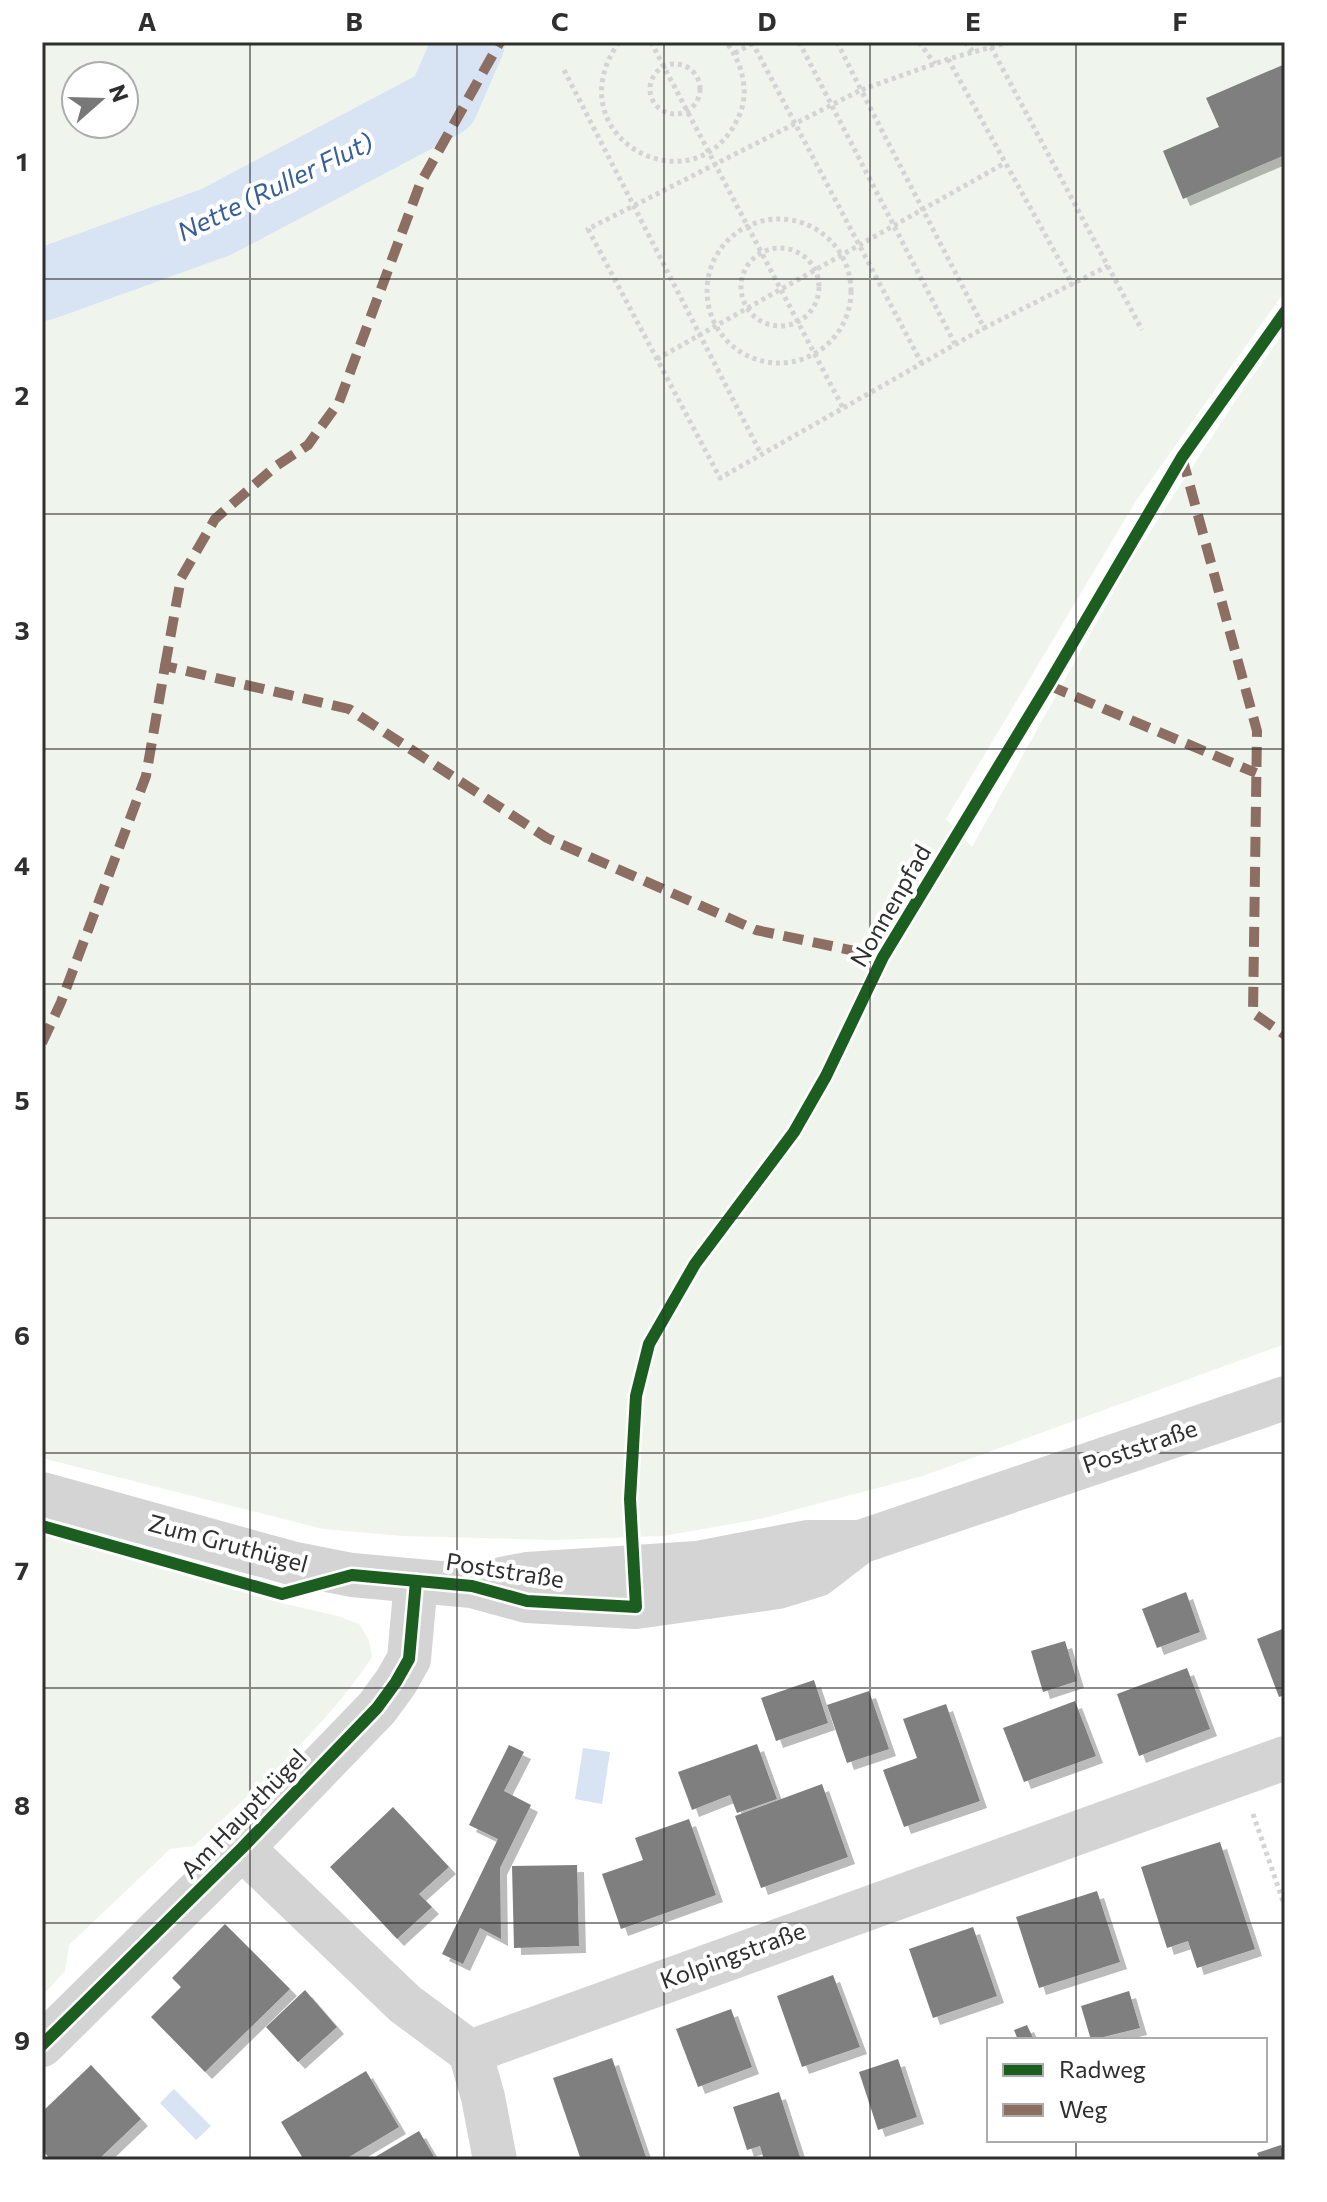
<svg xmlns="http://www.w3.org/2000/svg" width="1327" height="2202" font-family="Commissioner,sans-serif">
<defs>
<filter id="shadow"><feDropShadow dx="7" dy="7" stdDeviation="0" flood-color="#0004"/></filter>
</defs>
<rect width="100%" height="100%" fill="#fff"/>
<!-- green -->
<g fill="#eff5ec" fill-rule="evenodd">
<path d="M 42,42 L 1285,42 L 1285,291 L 1136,501 L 946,819 L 972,847 L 1130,562 L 1243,389 L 1285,331 L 1285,1344 L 923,1476 L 760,1519 L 663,1536 L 553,1540 L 402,1536 L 323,1529 L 42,1458 ZM 76,76 L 124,76 L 124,124 L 76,124 Z"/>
<path d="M 42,1535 L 277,1602 L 338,1616 L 359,1624 L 369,1640 L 372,1657 C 324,1730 257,1786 194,1846 L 170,1849 L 69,1945 L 65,1971 L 42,1996 Z"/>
</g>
<!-- water -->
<g fill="#d8e3f3">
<polygon points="583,1748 610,1752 602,1804 575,1799"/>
<polygon points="174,2089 211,2126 196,2140 160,2103"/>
</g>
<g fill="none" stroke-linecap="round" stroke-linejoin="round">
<!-- river -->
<polyline stroke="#d8e3f3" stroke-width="72" points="42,285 216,222 443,102 469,42"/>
</g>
<!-- building -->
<g fill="#7f7f7f" filter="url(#shadow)">
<polygon points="1285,64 1285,155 1183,199 1163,151 1219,127 1206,98"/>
<polygon points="1186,1592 1200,1632 1157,1648 1142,1609"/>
<polygon points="1285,1628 1285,1695 1279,1697 1257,1639"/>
<polygon points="1065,1641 1077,1681 1043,1692 1031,1651"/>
<polygon points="1187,1668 1210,1729 1139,1756 1117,1694"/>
<polygon points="814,1680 828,1723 776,1741 761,1698"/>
<polygon points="869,1691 889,1749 847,1763 827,1705"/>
<polygon points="1075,1701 1096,1756 1024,1782 1003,1728"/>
<polygon points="946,1704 980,1801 904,1827 883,1770 917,1758 903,1719"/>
<polygon points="757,1744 777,1799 737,1813 730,1795 692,1810 678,1772"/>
<polygon points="509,1745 524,1752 504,1791 531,1805 500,1868 501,1939 480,1928 463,1964 442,1954 498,1839 469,1825"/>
<polygon points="822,1784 848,1857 761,1888 735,1816"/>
<polygon points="393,1807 449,1867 419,1894 432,1907 397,1939 330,1867"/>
<polygon points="689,1819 716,1895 621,1929 602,1874 643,1860 635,1838"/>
<polygon points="1220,1842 1255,1949 1197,1968 1188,1941 1167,1948 1141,1867"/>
<polygon points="577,1865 579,1946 514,1948 512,1866"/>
<polygon points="1097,1891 1120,1962 1039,1988 1016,1917"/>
<polygon points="225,1924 290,1989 205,2072 151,2017 181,1987 172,1978"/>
<polygon points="973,1927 997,1996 933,2018 909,1949"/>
<polygon points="833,1975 860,2047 802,2067 777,1996"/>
<polygon points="305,1990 337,2027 298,2062 266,2027"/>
<polygon points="1129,1991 1140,2028 1091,2040 1081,2006"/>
<polygon points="731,2009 752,2067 698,2087 676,2029"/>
<polygon points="1027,2025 1034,2040 1018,2040 1014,2030"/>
<polygon points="612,2058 647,2160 581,2160 553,2078"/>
<polygon points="898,2059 917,2117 878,2130 859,2072"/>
<polygon points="91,2065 141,2119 98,2160 51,2160 42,2150 42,2112"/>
<polygon points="366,2071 399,2127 344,2160 304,2160 281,2122"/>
<polygon points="779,2092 801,2160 764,2160 760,2146 747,2150 733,2107"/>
<polygon points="419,2131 436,2160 370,2160"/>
<polygon points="1281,2145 1285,2160 1260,2160 1257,2153"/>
</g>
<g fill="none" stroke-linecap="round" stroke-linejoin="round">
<!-- path -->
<g stroke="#d4d4d4" stroke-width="5" stroke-dasharray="4 4" stroke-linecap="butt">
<path d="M 619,42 C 551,139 701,216 741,111 C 749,88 741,61 726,42"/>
<polyline points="651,42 843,408"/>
<polyline points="752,42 922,364"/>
<polyline points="799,42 955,344"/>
<polyline points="837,42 861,90 588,229 720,478 984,328"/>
<polyline points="919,42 935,64"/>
<polyline points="965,42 973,52"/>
<polyline points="1010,42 948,59 861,90 984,328 1108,266"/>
<polyline points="1284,42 1285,43"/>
<polyline points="991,47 1142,330"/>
<polyline points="735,53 755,42"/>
<polyline points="948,59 1073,285"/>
<circle cx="675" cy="89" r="25"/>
<polyline points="564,70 761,454"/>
<circle cx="779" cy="291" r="72"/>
<circle cx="780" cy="287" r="39"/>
<polyline points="657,359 1005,163"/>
<polyline points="630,1527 630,1499 636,1396 649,1344 695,1264 794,1132 826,1076 883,957 1048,685 1182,457 1285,312"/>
<polyline points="1253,1814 1285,1907"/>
</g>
<!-- minor -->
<g stroke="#d4d4d4" stroke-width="44">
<polyline points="42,1494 291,1563 352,1575 472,1586 527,1601 636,1607 778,1587 817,1575 860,1542 1285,1398"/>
<polyline points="501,1579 527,1574 697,1563 807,1542 860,1542"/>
<polyline points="242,1848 405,2004 470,2052 1285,1758"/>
<polyline points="42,2045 242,1848 377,1708 396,1682 409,1659 416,1581"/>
<polyline points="470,2052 483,2097 495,2160"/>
</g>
<!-- quiet -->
<g stroke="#8d6e63" stroke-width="10" stroke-dasharray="20 10" stroke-linecap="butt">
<polyline points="1182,457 1257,731 1253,1013 1285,1035"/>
<polyline points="165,666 181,578 215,519 276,466 308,445 339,402 420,184 500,42"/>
<polyline points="1048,685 1256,773"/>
<polyline points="42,1043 61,1002 146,776 165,666 349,709 547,838 756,930 883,957"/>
</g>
<!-- cycleway casing -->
<g stroke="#fff" stroke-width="17">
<g id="cycleway">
<polyline points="42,1526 282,1594 352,1575 472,1586 527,1601 636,1607 630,1499 636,1396 649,1344 695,1264 794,1132 826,1076 883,957 1048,685 1182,457 1285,312"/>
<polyline points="42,2045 242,1848 377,1708 396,1682 409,1659 416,1581"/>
</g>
</g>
<!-- cycleway -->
<use href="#cycleway" stroke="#1b5e20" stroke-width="12"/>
</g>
<!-- grid -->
<path fill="none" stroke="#2f2f2f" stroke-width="2" stroke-opacity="0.55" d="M 250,42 L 250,2160M 457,42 L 457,2160M 664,42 L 664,2160M 870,42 L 870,2160M 1076,42 L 1076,2040M 42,279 L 1285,279M 42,514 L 1285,514M 42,749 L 1285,749M 42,984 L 1285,984M 42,1218 L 1285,1218M 42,1453 L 1285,1453M 42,1688 L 1285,1688M 42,1923 L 1285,1923M 1076,2140 L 1076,2160"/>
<g text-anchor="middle" stroke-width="8" stroke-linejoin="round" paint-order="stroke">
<!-- street labels -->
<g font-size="24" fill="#2f2f2f" stroke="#fff">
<text transform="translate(891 906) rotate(-60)" y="8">Nonnenpfad</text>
<text transform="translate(1140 1447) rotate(-19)" y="8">Poststraße</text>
<text transform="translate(228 1544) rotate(15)" y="8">Zum Gruthügel</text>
<text transform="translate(505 1571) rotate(9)" y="8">Poststraße</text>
<text transform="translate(244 1814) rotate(-46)" y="8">Am Haupthügel</text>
<text transform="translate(733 1956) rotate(-20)" y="8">Kolpingstraße</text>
</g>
<!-- water labels -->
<g font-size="26" font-style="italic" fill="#375f97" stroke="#fff">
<text transform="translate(275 187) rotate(-26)" y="9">Nette (Ruller Flut)</text>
</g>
</g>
<!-- border -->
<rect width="1327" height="2202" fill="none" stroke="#ffffff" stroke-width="88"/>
<!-- legend -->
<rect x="987" y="2038" width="280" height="104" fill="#ffffff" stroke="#acacac" stroke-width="2"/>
<rect x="1003" y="2064" width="40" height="12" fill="#1b5e20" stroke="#acacac" stroke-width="2"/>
<text x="1059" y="2078" font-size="24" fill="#2f2f2f">Radweg</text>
<rect x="1003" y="2104" width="40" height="12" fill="#8d6e63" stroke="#acacac" stroke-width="2"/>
<text x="1059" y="2118" font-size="24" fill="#2f2f2f">Weg</text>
<!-- north arrow -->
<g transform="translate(100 100) rotate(70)"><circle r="38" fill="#ffffff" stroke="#acacac" stroke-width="2"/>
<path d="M0-6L14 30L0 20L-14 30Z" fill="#787878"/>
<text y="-12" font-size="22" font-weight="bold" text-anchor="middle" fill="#2f2f2f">N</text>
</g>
<rect x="44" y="44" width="1239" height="2114" fill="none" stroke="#2f2f2f" stroke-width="3"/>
<g font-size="26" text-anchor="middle" font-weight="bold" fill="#2f2f2f">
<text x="147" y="31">A</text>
<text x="354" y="31">B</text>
<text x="560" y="31">C</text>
<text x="767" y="31">D</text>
<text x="973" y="31">E</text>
<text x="1180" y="31">F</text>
<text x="22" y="171">1</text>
<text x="22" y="405">2</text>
<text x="22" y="640">3</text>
<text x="22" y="875">4</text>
<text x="22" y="1110">5</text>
<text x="22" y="1345">6</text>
<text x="22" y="1580">7</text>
<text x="22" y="1815">8</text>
<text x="22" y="2050">9</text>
</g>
</svg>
